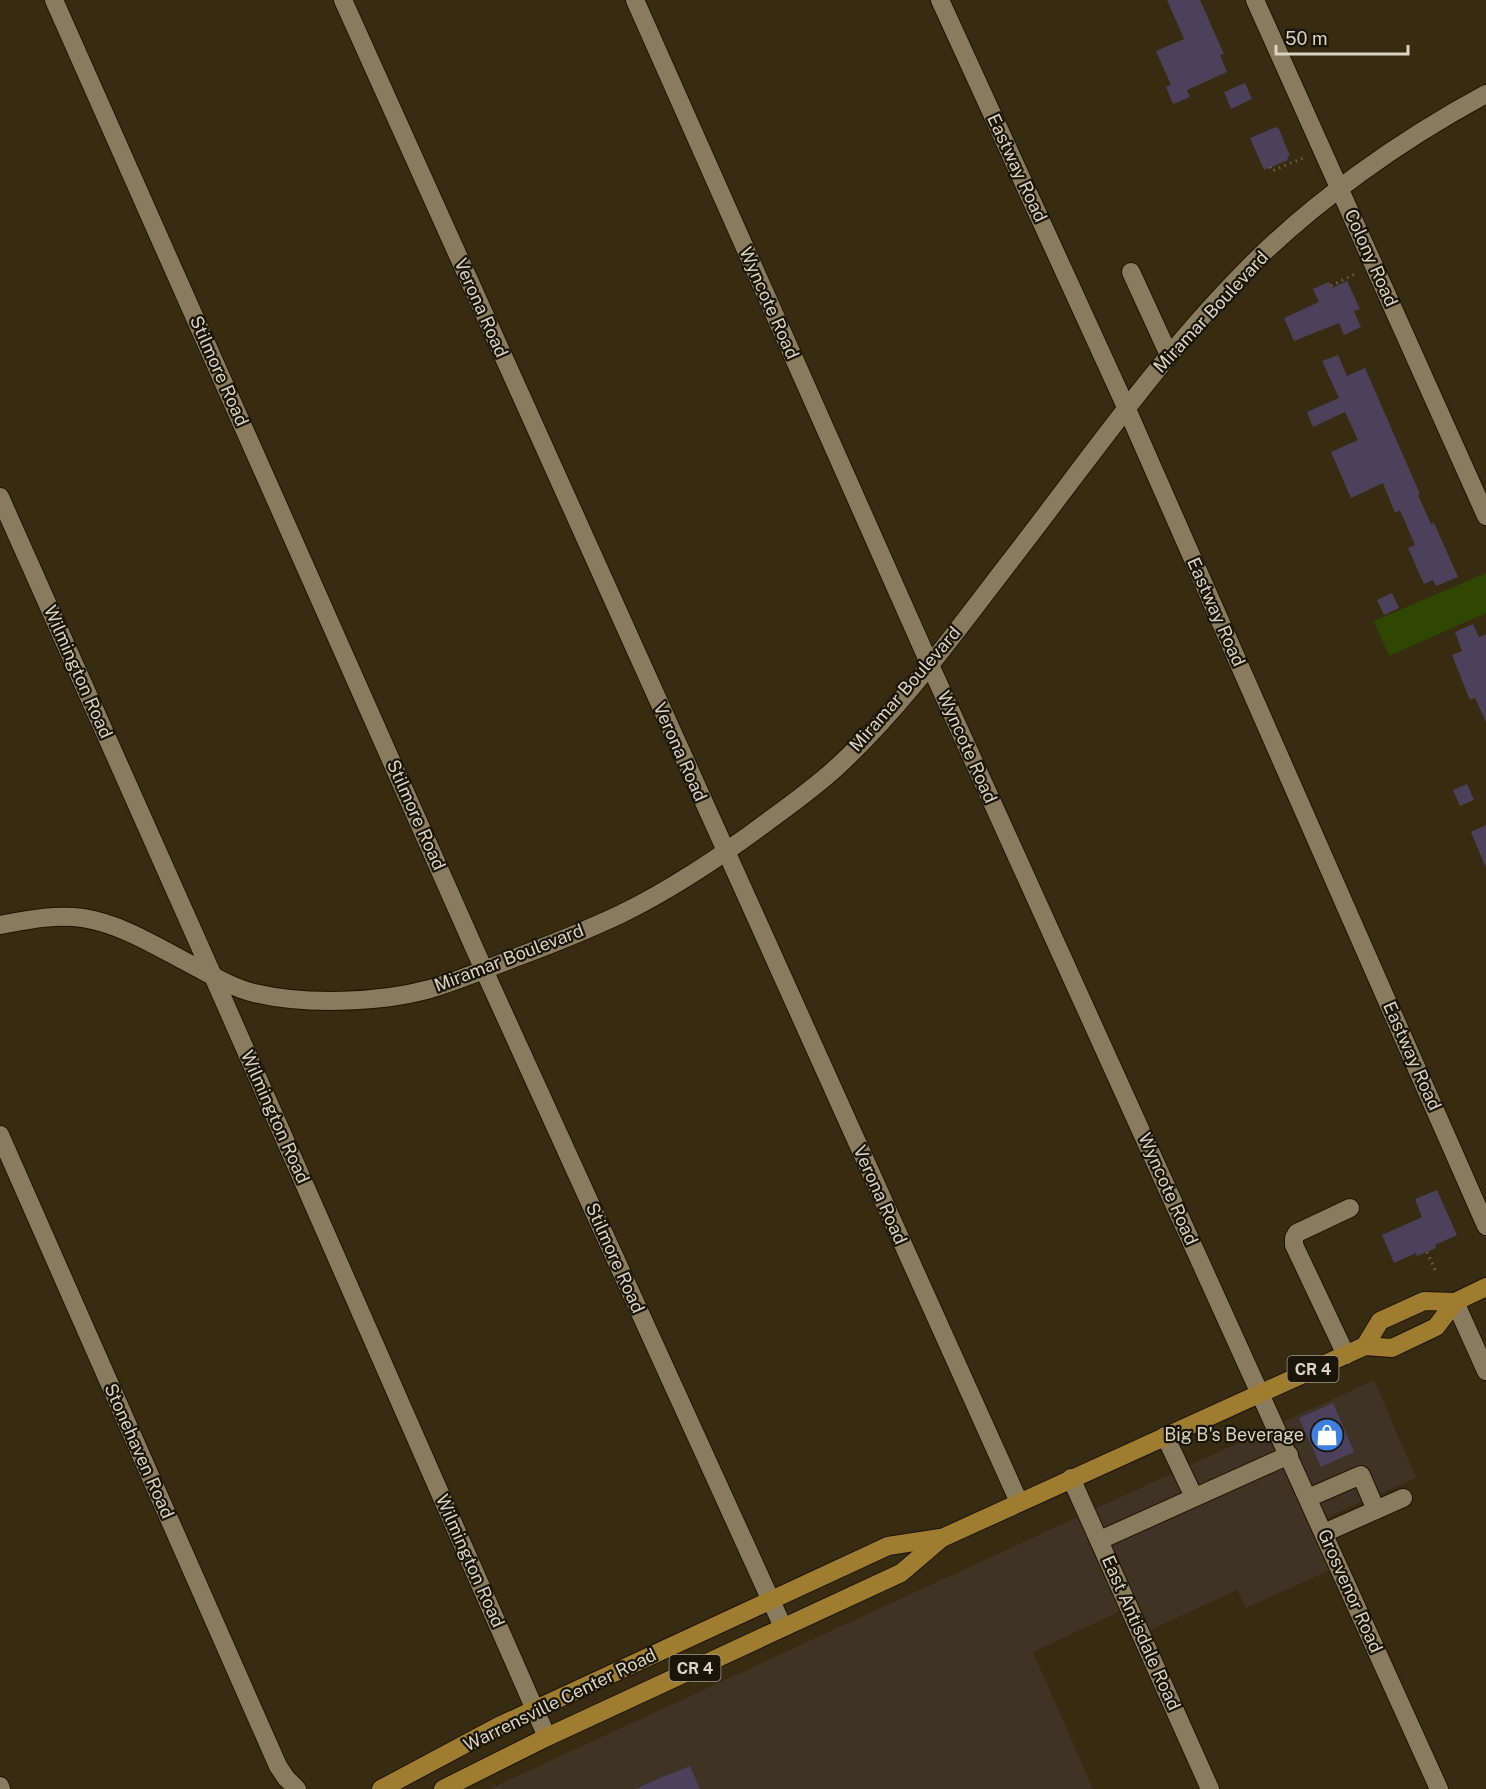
<svg xmlns="http://www.w3.org/2000/svg" width="1486" height="1789" font-family="'Public Sans',sans-serif">
<rect width="100%" height="100%" fill="#372c11"/>
<!-- commercial -->
<polygon fill="#3e3324" points="1374,1380 1416,1478 1310,1525 1330,1570 1246,1608 1237,1590 1150,1630 1138,1603 1033,1652 1093,1789 489,1789"/>
<!-- green -->
<polygon fill="#2f4703" points="1486,573 1486,613 1389,656 1374,621"/>
<!-- building -->
<g fill="#4b415b">
<polygon points="1167,0 1200,0 1224,54 1220,55 1227,72 1187,90 1190,97 1173,104 1166,87 1171,85 1156,51 1184,39"/>
<polygon points="1245,83 1252,99 1231,109 1224,92"/>
<polygon points="1276,127 1279,129 1290,156 1287,157 1288,160 1264,170 1250,138"/>
<polygon points="1347,281 1360,309 1354,311 1361,327 1344,335 1339,323 1294,341 1284,318 1319,302 1313,289 1329,282 1332,288"/>
<polygon points="1338,355 1347,376 1365,368 1420,494 1418,495 1431,524 1434,523 1458,577 1436,586 1433,580 1424,584 1408,548 1415,545 1400,510 1395,513 1383,483 1351,498 1331,452 1358,440 1345,412 1313,427 1307,412 1339,398 1322,361"/>
<polygon points="1392,593 1399,608 1384,615 1377,600"/>
<polygon points="1473,624 1479,637 1486,634 1486,722 1475,698 1470,700 1452,655 1462,651 1455,632"/>
<polygon points="1467,784 1474,800 1460,806 1453,790"/>
<polygon points="1486,825 1486,868 1471,832"/>
<polygon points="1437,1190 1457,1235 1435,1245 1436,1248 1417,1256 1416,1253 1394,1263 1382,1235 1422,1217 1415,1199"/>
<polygon points="1333,1403 1354,1452 1321,1467 1299,1418"/>
<polygon points="690,1766 700,1789 635,1789 665,1776"/>
</g>
<g fill="none" stroke-linecap="round" stroke-linejoin="round">
<!-- minor casing -->
<g stroke="#1e1400" stroke-width="20">
<g id="minor">
<polyline points="54,0 484,970 783,1627"/>
<polyline points="343,0 1019,1502"/>
<polyline points="635,0 930,665 1439,1789"/>
<polyline points="940,0 1126,407 1486,1226"/>
<polyline points="1255,0 1486,516"/>
<polyline points="1131,272 1169,355"/>
<polyline points="0,497 213,976 547,1737"/>
<path d="M 0,925 C 27,920 55,914 83,918 C 122,924 159,948 194,966 C 213,976 233,988 254,993 C 305,1005 379,1003 430,989 C 459,980 489,968 517,957 C 552,944 587,930 621,914 C 674,888 723,855 771,819 C 793,803 816,786 837,767 C 903,706 956,631 1011,560 C 1087,462 1158,359 1246,270 C 1314,201 1401,140 1486,94"/>
<polyline points="0,1135 278,1766 286,1778 297,1789"/>
<polyline points="1455,1302 1486,1371"/>
<polyline points="1346,1355 1294,1245 1294,1238 1297,1233 1350,1208"/>
<polyline points="1165,1436 1194,1497"/>
<polyline points="1071,1478 1210,1789"/>
<polyline points="1308,1498 1361,1475 1376,1510"/>
<polyline points="1324,1533 1403,1498"/>
<polyline points="1100,1540 1289,1455"/>
<polyline points="0,1786 1,1789"/>
</g>
</g>
<!-- major casing -->
<g stroke="#1e1400" stroke-width="20">
<g id="major">
<polyline points="1365,1346 1380,1321 1424,1301 1455,1302"/>
<polyline points="381,1789 499,1726 888,1546 940,1538"/>
<polyline points="443,1789 547,1737 901,1573 942,1538 1365,1346 1392,1348 1436,1327 1455,1302 1486,1287"/>
</g>
</g>
<!-- path -->
<g stroke="#6b614a" stroke-width="3" stroke-dasharray="1.5 4.5" stroke-linecap="butt">
<polyline points="1270,167 1272,171 1303,158"/>
<polyline points="1331,286 1355,274"/>
<polyline points="1427,1252 1436,1272"/>
</g>
<!-- minor -->
<use href="#minor" stroke="#887b5e" stroke-width="18"/>
<!-- major -->
<use href="#major" stroke="#9e7d30" stroke-width="18"/>
</g>
<!-- icons -->
<defs>
<g id="shop-disc" transform="scale(1.725)"><circle r="9.5" fill="#3f7fe0" stroke="#1a1509"/><path d="M-5-2.5h2.3a2.7 3.5 0 0 1 5.4 0H5L5.5 6h-11ZM-1.5-2.5h3a1.5 2.3 0 0 0-3 0Z" fill="#fff"/></g>
</defs>
<g fill-rule="evenodd">
<use href="#shop-disc" x="1327" y="1435"/>
</g>
<g text-anchor="middle" stroke-width="4.5" stroke-linejoin="round" paint-order="stroke">
<!-- shield labels -->
<g fill="#1a1509" stroke="#a19b8c" stroke-width="1.5">
<rect x="1287.5" y="1356" width="51" height="26" rx="4.5"/>
<rect x="669.5" y="1655" width="51" height="26" rx="4.5"/>
</g>
<g font-size="16" font-weight="bold" fill="#dbd4c4">
<text x="1313" y="1375">CR 4</text>
<text x="695" y="1674">CR 4</text>
</g>
<!-- street labels -->
<g font-size="18" fill="#dbd4c4" stroke="#1a1509">
<text transform="translate(1017 168) rotate(65)" y="6">Eastway Road</text>
<text transform="translate(1371 258) rotate(66)" y="6">Colony Road</text>
<text transform="translate(769 303) rotate(66)" y="6">Wyncote Road</text>
<text transform="translate(481 308) rotate(66)" y="6">Verona Road</text>
<text transform="translate(1211 312) rotate(-47)" y="6">Miramar Boulevard</text>
<text transform="translate(219 371) rotate(66)" y="6">Stilmore Road</text>
<text transform="translate(1216 612) rotate(66)" y="6">Eastway Road</text>
<text transform="translate(78 672) rotate(66)" y="6">Wilmington Road</text>
<text transform="translate(905 689) rotate(-49)" y="6">Miramar Boulevard</text>
<text transform="translate(967 747) rotate(66)" y="6">Wyncote Road</text>
<text transform="translate(680 752) rotate(66)" y="6">Verona Road</text>
<text transform="translate(416 815) rotate(66)" y="6">Stilmore Road</text>
<text transform="translate(509 958) rotate(-21)" y="6">Miramar Boulevard</text>
<text transform="translate(1412 1056) rotate(66)" y="6">Eastway Road</text>
<text transform="translate(275 1117) rotate(66)" y="6">Wilmington Road</text>
<text transform="translate(1168 1189) rotate(66)" y="6">Wyncote Road</text>
<text transform="translate(880 1195) rotate(66)" y="6">Verona Road</text>
<text transform="translate(615 1258) rotate(66)" y="6">Stilmore Road</text>
<text transform="translate(139 1451) rotate(66)" y="6">Stonehaven Road</text>
<text transform="translate(470 1561) rotate(66)" y="6">Wilmington Road</text>
<text transform="translate(1350 1591) rotate(66)" y="6">Grosvenor Road</text>
<text transform="translate(1141 1633) rotate(66)" y="6">East Antisdale Road</text>
<text transform="translate(560 1700) rotate(-26)" y="6">Warrensville Center Road</text>
</g>
<!-- poi labels -->
<g font-size="18" fill="#dbd4c4" stroke="#1a1509" text-anchor="end">
<text x="1304" y="1441">Big B's Beverage</text>
</g>
</g>
<!-- scale -->
<path d="M1276 45v9h132v-9" fill="none" stroke="#dbd4c4" stroke-width="3"/>
<text x="1285" y="45" font-size="18" fill="#dbd4c4" stroke="#1a1509" stroke-width="4.5" paint-order="stroke">50 m</text>
</svg>
